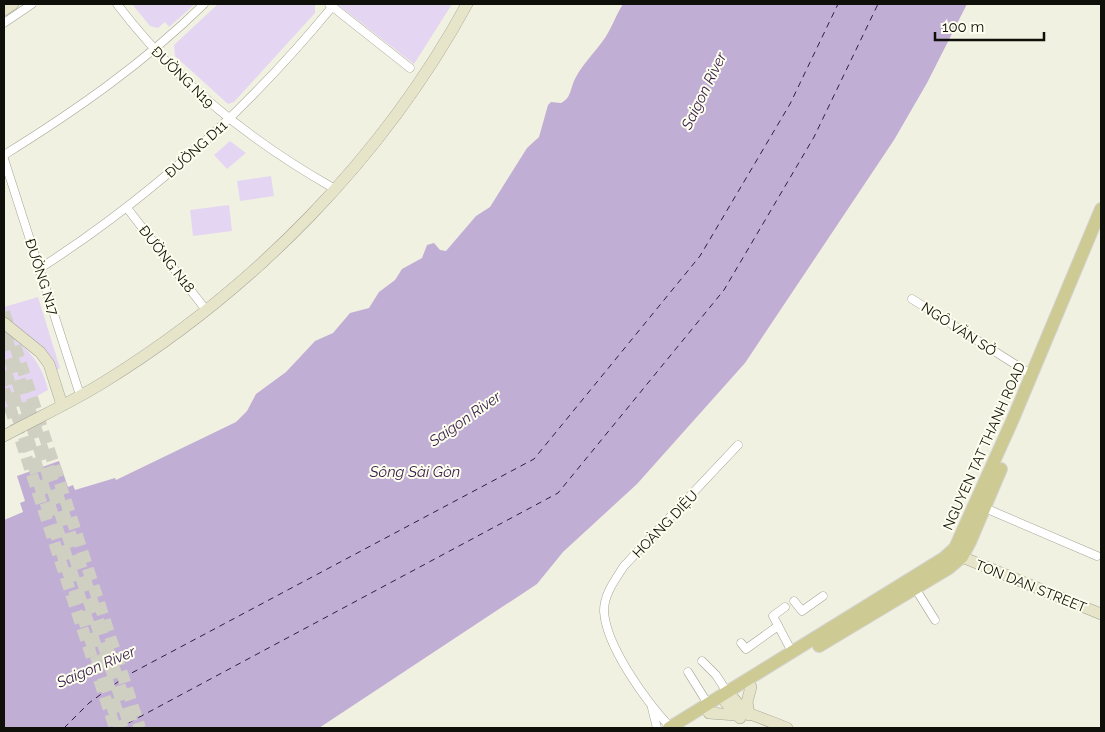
<svg xmlns="http://www.w3.org/2000/svg" width="1105" height="732" font-family="Raleway,sans-serif">
<rect width="100%" height="100%" fill="#f1f1e2"/>
<!-- green -->
<g fill="#e4d6f3">
<polygon points="132,4 195,4 169,27 165,22 158,28 150,26"/>
<polygon points="218,4 315,5 315,13 234,102 228,104 175,56 174,45"/>
<polygon points="337,4 452,4 414,64"/>
<polygon points="230,141 246,153 227,169 214,155"/>
<polygon points="271,176 274,196 240,201 237,181"/>
<polygon points="229,205 232,231 193,236 190,210"/>
<polygon points="38,297 60,368 55,371 4,318 4,307"/>
<path d="M 4,330 C 27,348 41,361 48,390 L 4,414 Z"/>
</g>
<!-- water -->
<path fill="#c1aed5" d="M 623,4 L 967,4 L 927,83 L 894,140 L 745,363 L 637,484 L 563,552 L 537,584 L 319,728 L 4,728 L 4,520 L 23,512 L 20,503 L 25,501 L 17,476 L 59,461 L 68,487 L 73,485 L 75,490 L 115,478 L 116,480 L 236,422 L 247,411 L 256,394 L 286,372 L 315,341 L 333,333 L 350,313 L 369,308 L 379,292 L 395,280 L 402,269 L 422,258 L 427,245 L 434,243 L 440,250 L 446,251 L 476,216 L 490,207 L 527,148 L 539,137 L 548,105 L 551,102 L 561,103 C 572,98 570,87 576,77 C 583,64 593,54 602,42 C 611,31 615,16 623,4 Z"/>
<g fill="none" stroke-linecap="round" stroke-linejoin="round">
<!-- ferry -->
<g stroke="#351b4b" stroke-width="1" stroke-dasharray="6 5" stroke-linecap="butt">
<polyline points="64,728 89,703 126,676 534,459 700,256 790,104 838,4"/>
<polyline points="119,728 558,493 724,290 814,137 878,4"/>
</g>
<!-- primary-tunnel -->
<g stroke="#cfcfc2" stroke-width="12" stroke-dasharray="12 6" stroke-linecap="butt">
<polyline points="4,312 140,728"/>
<polyline points="4,389 115,728"/>
</g>
<!-- highway-tunnel -->
<g stroke="#cfcfc2" stroke-width="15" stroke-dasharray="15 8" stroke-linecap="butt">
<polyline points="4,336 132,728"/>
<polyline points="4,371 121,728"/>
</g>
<!-- street casing -->
<g stroke="#a4a395" stroke-width="9">
<g id="street">
<path d="M 117,4 C 176,82 250,141 335,189"/>
<polyline points="329,4 410,68"/>
<polyline points="4,23 32,4"/>
<path d="M 4,155 C 75,111 144,63 204,4"/>
<polyline points="4,159 80,395"/>
<polyline points="127,208 206,310"/>
<path d="M 39,269 C 151,197 248,109 332,7"/>
<polyline points="912,299 1032,375"/>
<polyline points="985,508 1097,556"/>
<polyline points="915,588 935,620"/>
<polyline points="794,601 802,611 823,596"/>
<polyline points="785,607 773,616 792,652"/>
<polyline points="741,643 746,649 778,626"/>
<polyline points="702,661 716,675 727,692"/>
<polyline points="688,672 708,704"/>
<polyline points="652,708 657,728"/>
<path d="M 670,727 C 647,702 606,647 604,611 C 604,594 615,580 624,566 L 738,445"/>
</g>
</g>
<!-- secondary casing -->
<g stroke="#a4a395" stroke-width="12">
<g id="secondary">
<polyline points="4,10 13,4"/>
<polyline points="4,323 40,352 49,364 62,405"/>
<path d="M 4,436 C 37,418 72,402 104,382 C 253,290 383,158 467,4"/>
<polyline points="962,557 1101,614"/>
<polyline points="733,698 745,712 787,728"/>
<polyline points="726,703 740,718"/>
<polyline points="709,713 736,715"/>
<polyline points="749,715 747,702 751,687"/>
</g>
</g>
<!-- primary casing -->
<g stroke="#d4d4d3" stroke-width="14">
<g id="primary">
<polyline points="819,646 949,568 962,557 970,542 1001,469"/>
<polyline points="669,728 944,558 955,548 1013,419 1101,209"/>
</g>
</g>
<!-- street -->
<use href="#street" stroke="#fff" stroke-width="8"/>
<!-- secondary -->
<use href="#secondary" stroke="#e6e5ca" stroke-width="11"/>
<!-- primary -->
<use href="#primary" stroke="#cdca94" stroke-width="12"/>
</g>
<g text-anchor="middle" stroke-width="4" stroke-linejoin="round" paint-order="stroke">
<!-- street labels -->
<g font-size="14" fill="#10100b" stroke="#fefeef">
<text transform="translate(183 77) rotate(44)" y="5">ĐƯỜNG N19</text>
<text transform="translate(196 149) rotate(-42)" y="5">ĐƯỜNG D11</text>
<text transform="translate(167 259) rotate(52)" y="5">ĐƯỜNG N18</text>
<text transform="translate(42 277) rotate(72)" y="5">ĐƯỜNG N17</text>
<text transform="translate(959 329) rotate(33)" y="5">NGÔ VĂN SỞ</text>
<text transform="translate(984 446) rotate(-66)" y="5">NGUYEN TAT THANH ROAD</text>
<text transform="translate(665 524) rotate(-46)" y="5">HOÀNG DIỆU</text>
<text transform="translate(1031 586) rotate(22)" y="5">TON DAN STREET</text>
</g>
<!-- water labels -->
<g font-size="15" font-style="italic" fill="#351b4b" stroke="#fefeef">
<text transform="translate(704 91) rotate(-64)" y="5">Saigon River</text>
<text transform="translate(465 419) rotate(-35)" y="5">Saigon River</text>
<text x="415" y="477">Sông Sài Gòn</text>
<text transform="translate(96 667) rotate(-23)" y="5">Saigon River</text>
</g>
</g>
<!-- border -->
<rect width="1105" height="732" fill="none" stroke="#10100b" stroke-width="10"/>
<!-- scale -->
<path d="M935 32v8h109v-8" fill="none" stroke="#10100b" stroke-width="2.5"/>
<text x="942" y="32" font-size="15" fill="#10100b" stroke="#fefeef" stroke-width="4" paint-order="stroke">100 m</text>
</svg>
